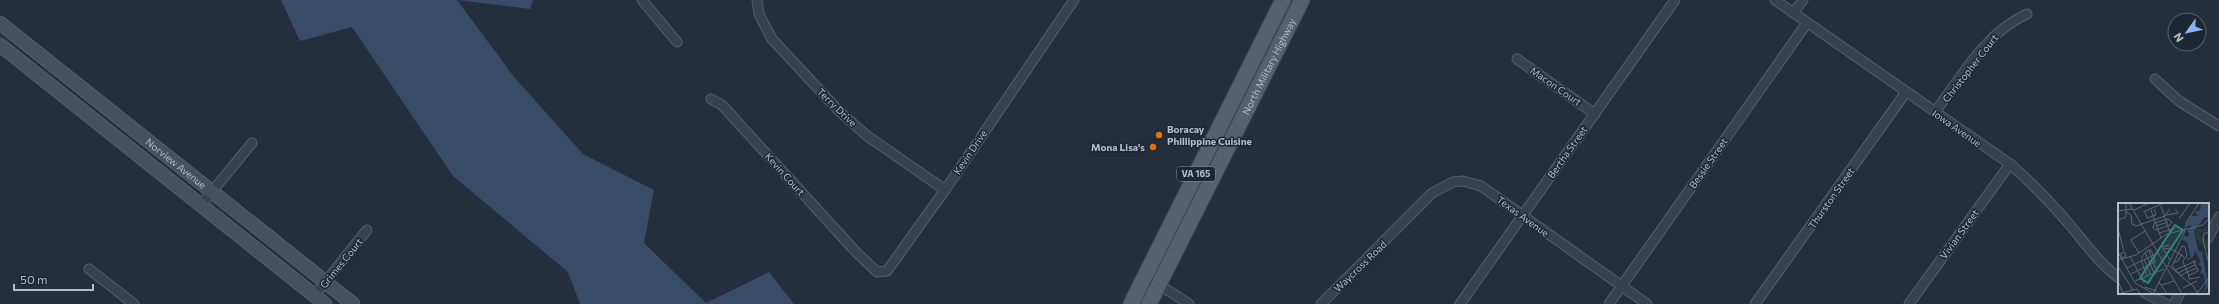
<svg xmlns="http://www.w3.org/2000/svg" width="2219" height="304" font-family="Commissioner,sans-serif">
<rect width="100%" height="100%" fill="#242f3e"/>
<!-- water -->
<g fill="#394c67">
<polygon points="281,0 457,0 514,77 583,154 654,190 644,243 706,303 769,272 794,304 580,304 568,272 453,176 352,27 300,41"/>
<polygon points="457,0 533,0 530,9"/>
</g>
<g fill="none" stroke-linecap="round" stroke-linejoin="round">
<!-- minor casing -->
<g stroke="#565f6c" stroke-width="11">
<g id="minor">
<polyline points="642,0 677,42"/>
<polyline points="757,0 759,14 772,39 838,110 866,135 945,190"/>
<path d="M 1775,0 L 2010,164 C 2031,182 2051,203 2069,224 C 2085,243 2099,263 2119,278"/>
<polyline points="1793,13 1803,0"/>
<polyline points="1517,59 1595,114"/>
<polyline points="2155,79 2179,101 2219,126"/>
<polyline points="711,99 722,105 856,252 877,272 887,271 945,190 1074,0"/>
<path d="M 1935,112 C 1962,76 1985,33 2027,14"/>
<polyline points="201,205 252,143"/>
<polyline points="2208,238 2219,217"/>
<polyline points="89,269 134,304"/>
<polyline points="1144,279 1169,291 1189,304"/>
<polyline points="2145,293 2166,304"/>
<polyline points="314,296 367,230"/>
<polyline points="1321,304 1432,193 1453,182 1463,181 1481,186 1647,304"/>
<polyline points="1460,304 1675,0"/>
<polyline points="1609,304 1807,23"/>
<polyline points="1755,304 1906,92"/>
<polyline points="1909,304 2010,164"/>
<polyline points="2174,304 2180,293"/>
</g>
</g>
<!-- secondary casing -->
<g stroke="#565f6c" stroke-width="15">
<g id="secondary">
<path id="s1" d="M 0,23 L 353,304"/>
<polyline points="0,45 325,304"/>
</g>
</g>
<!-- primary casing -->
<g stroke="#414a57" stroke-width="17">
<g id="primary">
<polyline points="1131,304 1283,0"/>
<path id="s2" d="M 1149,304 L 1302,0"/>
</g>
</g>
<!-- minor -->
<use href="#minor" stroke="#38414e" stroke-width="9"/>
<!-- secondary -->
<use href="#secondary" stroke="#465061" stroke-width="13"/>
<!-- primary -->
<use href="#primary" stroke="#56606e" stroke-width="15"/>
</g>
<!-- markers -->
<g fill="#e8710a" stroke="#1d2633" stroke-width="1.5">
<circle cx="1159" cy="135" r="4"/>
<circle cx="1153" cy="147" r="4"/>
</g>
<g text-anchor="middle" stroke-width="3" stroke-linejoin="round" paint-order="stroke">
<!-- shield labels -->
<rect fill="#1d2633" stroke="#878f9c" stroke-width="1" x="1177" y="167" width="38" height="14" rx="3"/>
<g font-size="9" font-weight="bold" fill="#b4bcc9">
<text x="1196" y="177">VA 165</text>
</g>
<!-- street labels -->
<g font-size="10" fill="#b4bcc9" stroke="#1d2633">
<text dy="4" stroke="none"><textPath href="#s2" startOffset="266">North Military Highway</textPath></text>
<text transform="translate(1970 68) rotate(-52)" y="4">Christopher Court</text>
<text transform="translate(1556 86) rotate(35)" y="4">Macon Court</text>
<text transform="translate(837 107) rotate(44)" y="4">Terry Drive</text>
<text transform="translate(1957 128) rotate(35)" y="4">Iowa Avenue</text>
<text transform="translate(970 152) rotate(-56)" y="4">Kevin Drive</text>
<text transform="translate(1567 152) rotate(-55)" y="4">Bertha Street</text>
<text transform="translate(1708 163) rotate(-55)" y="4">Bessie Street</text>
<text dy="4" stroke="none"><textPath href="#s1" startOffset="225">Norview Avenue</textPath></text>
<text transform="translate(785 174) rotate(48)" y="4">Kevin Court</text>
<text transform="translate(1831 198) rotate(-55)" y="4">Thurston Street</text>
<text transform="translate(1523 216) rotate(36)" y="4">Texas Avenue</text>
<text transform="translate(1959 234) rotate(-54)" y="4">Vivian Street</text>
<text transform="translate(341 263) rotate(-51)" y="4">Grimes Court</text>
<text transform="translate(1360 266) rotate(-44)" y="4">Waycross Road</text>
</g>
<!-- poi labels -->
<g font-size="10" font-weight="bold" fill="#b4bcc9" stroke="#1d2633" text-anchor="start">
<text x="1167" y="133">Boracay<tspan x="1167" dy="12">Phillippine Cuisine</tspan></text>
<text x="1145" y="151" text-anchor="end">Mona Lisa's</text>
</g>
</g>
<!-- overview -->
<g transform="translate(2118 203)">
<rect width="91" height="91" fill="#242f3e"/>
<path d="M 78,26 L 88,26 L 91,28 L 80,30 L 91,39 L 91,47 L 78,36 Z" fill="#263c3f"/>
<path d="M 83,0 L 91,0 L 91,14 L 86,15 L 76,28 L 80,48 L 86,49 L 84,50 L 90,82 L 85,91 L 88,82 L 85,70 L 82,71 L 84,64 L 80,61 L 83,59 L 77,47 L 75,54 L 70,57 L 68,56 L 73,54 L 69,39 L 64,36 L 66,33 L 70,34 L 71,30 L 69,28 L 74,23 L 68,23 L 73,13 L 80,13 L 77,8 L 82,8 Z" fill="#394c67"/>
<path fill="none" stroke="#5e6776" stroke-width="1" d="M 11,0 L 64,91M 43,3 L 52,30M 16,7 L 31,0M 33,7 L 43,35M 0,8 L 14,6M 9,9 L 13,12 L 14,21 L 18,23 L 47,13 L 52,6M 25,9 L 46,0M 27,9 L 29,15 L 38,12 L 36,6M 48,12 L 60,10 L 57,6M 50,16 L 54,19 L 52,22 L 38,27 L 35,25 L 36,20 ZM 61,16 L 72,0M 0,17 L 8,14 L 8,0M 68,20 L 81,0M 38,23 L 50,19M 0,26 L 6,48M 41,30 L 57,25M 91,30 L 86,30 L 85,37 L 91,61M 51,42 L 44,44 L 52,57M 45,46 L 52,45 L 66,54M 31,48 L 39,69M 0,49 L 17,80 L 36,91M 27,49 L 36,70M 21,50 L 13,37 L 27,28M 12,53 L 26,80M 3,55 L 3,50 L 6,49 L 8,53 L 4,55M 24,56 L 24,53 L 29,48 L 33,47 L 35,52M 26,56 L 32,71M 0,57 L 18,52 L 49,31 L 85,22 L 91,15M 23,57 L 29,73M 56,59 L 59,59 L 64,51M 50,62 L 75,83 L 80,91M 1,65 L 15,87M 9,65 L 40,50M 79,65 L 69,69 L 64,72 L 62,72 L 54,63 L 64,43 L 67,44 L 69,52 L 65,58 L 65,59 L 68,66 L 69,69 L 70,70 L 71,76 L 82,74M 57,67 L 78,58M 60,70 L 77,62M 13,71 L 37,59 L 36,52M 70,73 L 80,68 L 75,57M 0,78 L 5,90M 17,78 L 46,66M 41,79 L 49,91M 44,82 L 56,78M 26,84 L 39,88M 65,85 L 79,78M 79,90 L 91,75M 0,91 L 19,86 L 22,91M 35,91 L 66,30 L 69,19"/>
<path fill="#308480" fill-opacity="0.15" stroke="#308480" stroke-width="2" d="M 57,22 L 65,27 L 30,80 L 22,75 Z"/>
<rect width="91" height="91" fill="none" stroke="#b4bcc9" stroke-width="2"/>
</g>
<!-- north arrow -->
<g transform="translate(2187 32) rotate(237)"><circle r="19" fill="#1d2633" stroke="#59626f"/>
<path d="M0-3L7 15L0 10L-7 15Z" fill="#8ab4f8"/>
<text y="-6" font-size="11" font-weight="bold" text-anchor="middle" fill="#b4bcc9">N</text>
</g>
<!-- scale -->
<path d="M14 284v6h79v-6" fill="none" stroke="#b4bcc9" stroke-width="2"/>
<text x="20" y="284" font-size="12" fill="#b4bcc9" stroke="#1d2633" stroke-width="3" paint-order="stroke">50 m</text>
</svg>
